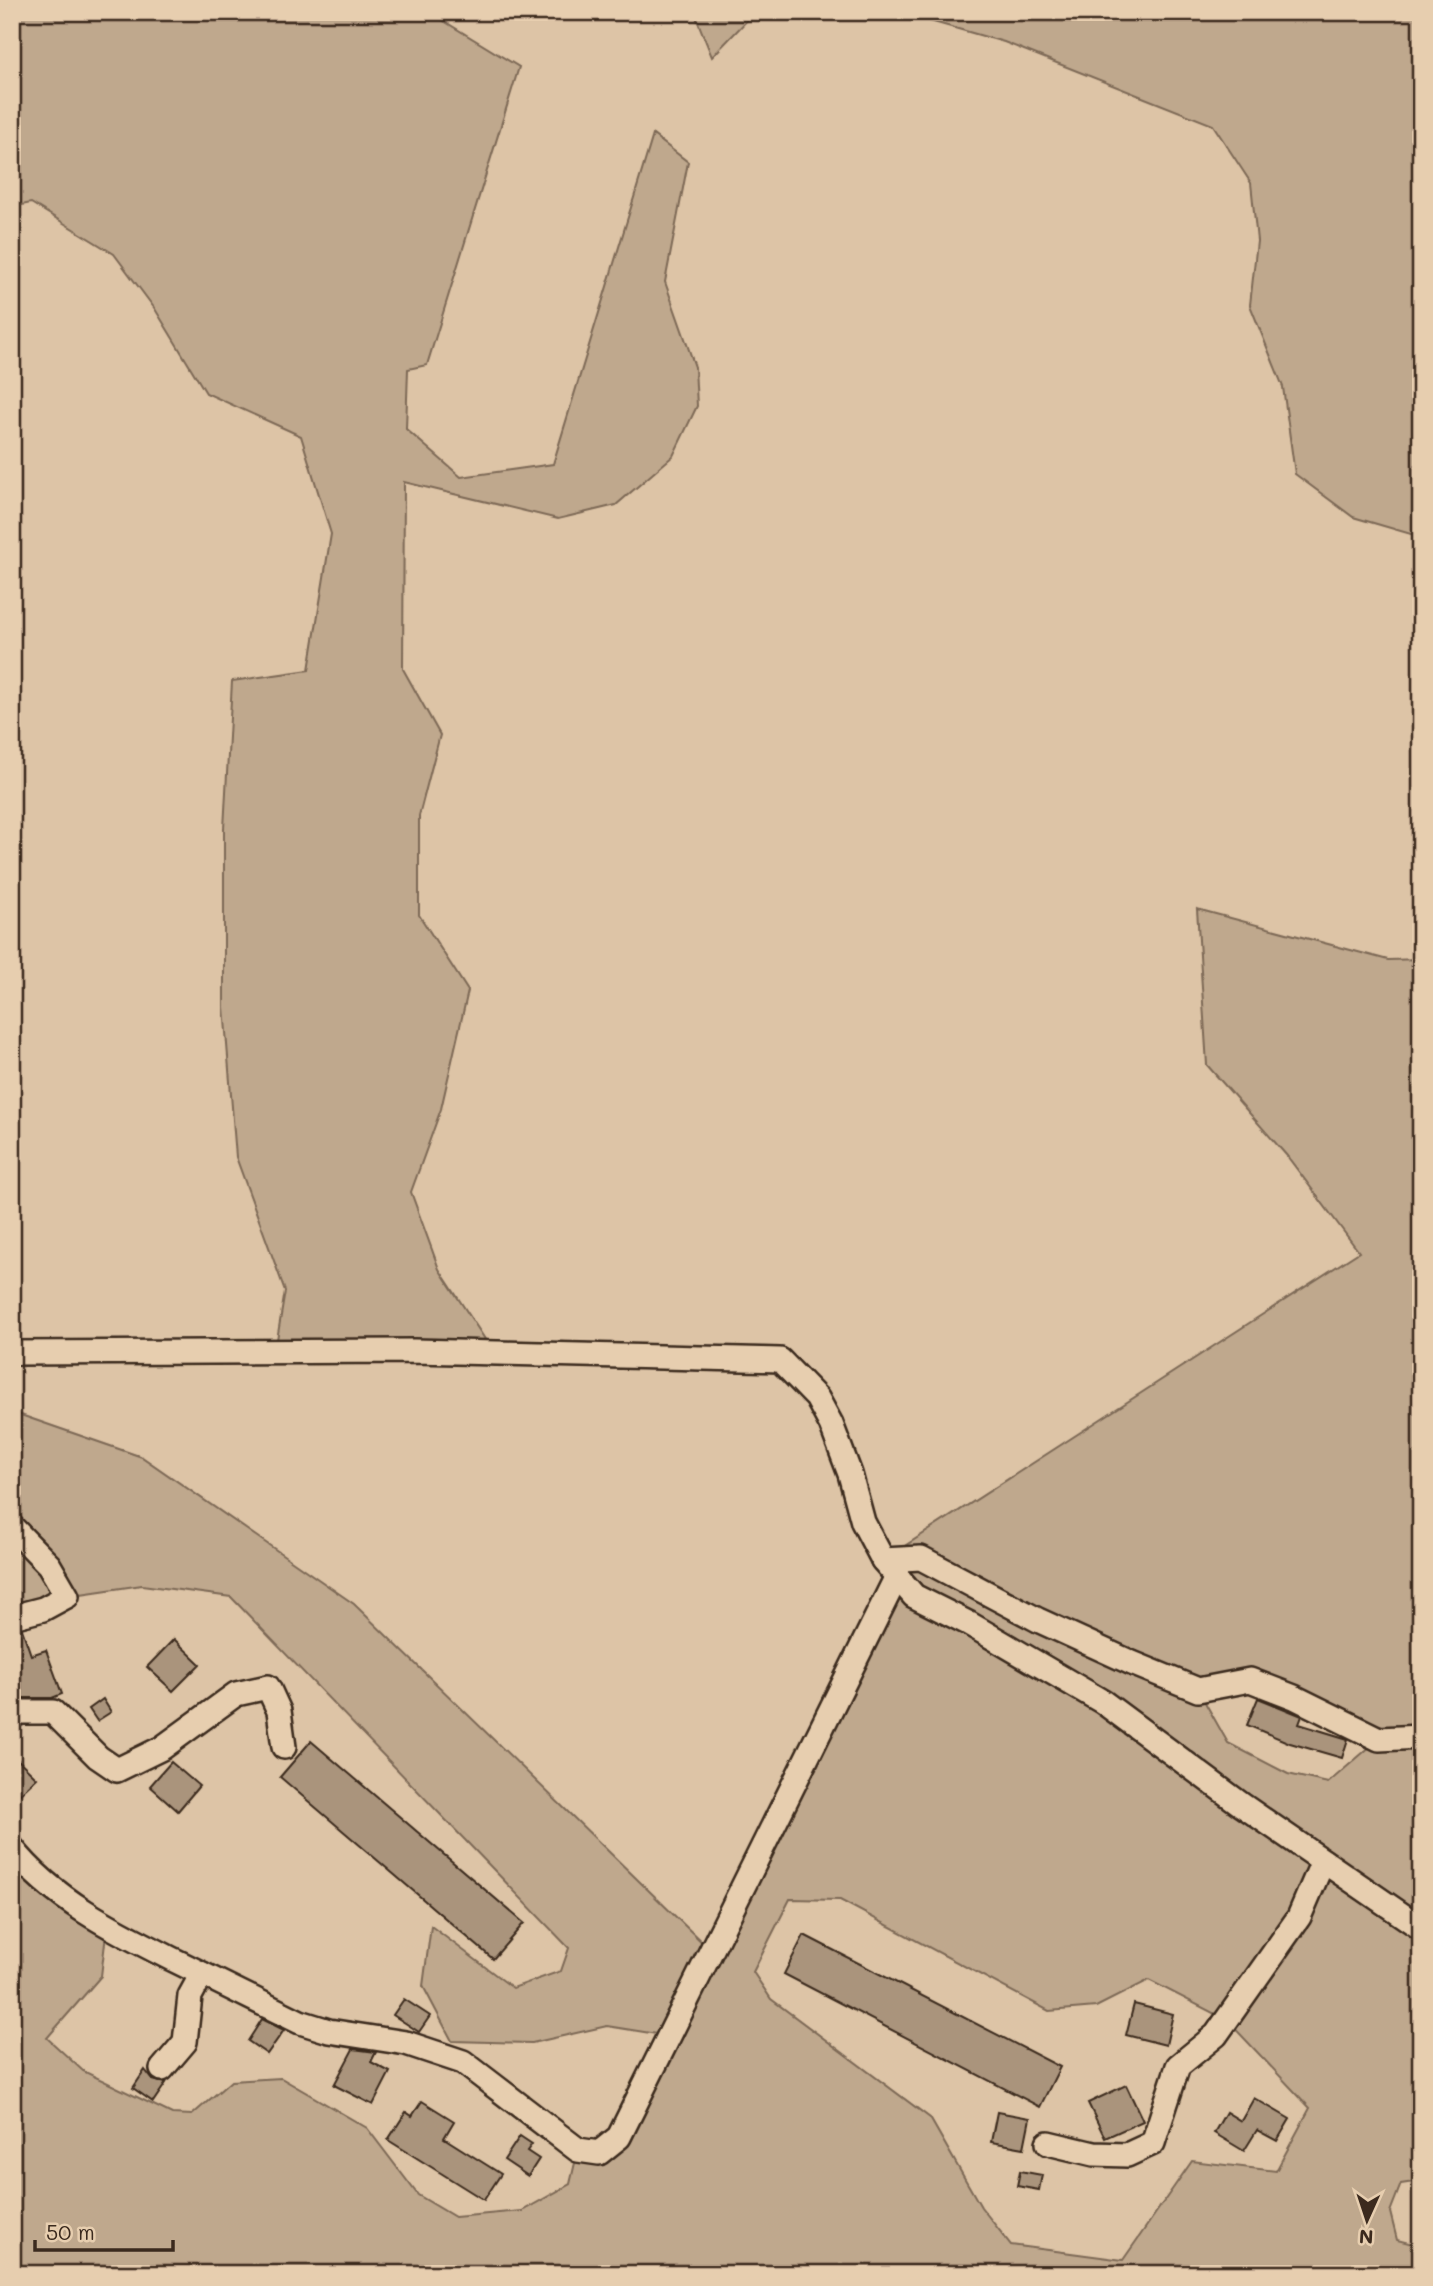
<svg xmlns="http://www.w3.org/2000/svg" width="1433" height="2286" font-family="Mali,sans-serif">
<rect width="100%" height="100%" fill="#ddc4a6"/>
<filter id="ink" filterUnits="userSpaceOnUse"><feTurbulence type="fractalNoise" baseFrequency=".0143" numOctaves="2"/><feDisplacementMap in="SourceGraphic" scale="14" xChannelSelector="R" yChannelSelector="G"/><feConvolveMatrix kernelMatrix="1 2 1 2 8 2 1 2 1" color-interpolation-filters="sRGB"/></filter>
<g filter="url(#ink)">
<!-- green -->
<g fill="#bfa88d" stroke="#7d6956" stroke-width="2" fill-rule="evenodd">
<polygon points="12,12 429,12 519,67 427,365 408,369 406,429 461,477 553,464 653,135 688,162 665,282 695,367 697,406 673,456 616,505 558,519 404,482 403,669 440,735 419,816 419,915 468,991 441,1109 411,1192 439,1269 494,1353 275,1352 285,1291 236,1157 224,1007 224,829 232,681 309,670 331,534 301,436 206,393 155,309 114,254 31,203 12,207"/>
<polygon points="694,12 755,12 712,57"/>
<polygon points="898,12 1421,12 1421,537 1353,517 1295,474 1283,387 1250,305 1257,241 1251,183 1213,125 1004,42"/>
<path d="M 1197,909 L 1388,960 L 1421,959 L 1421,2181 L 1401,2184 L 1390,2212 L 1397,2240 L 1421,2246 L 1421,2274 L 12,2274 L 12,1865 L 107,1926 L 101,1976 L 47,2038 L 83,2071 L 172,2114 L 192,2115 L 231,2081 L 281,2078 L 367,2128 L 418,2195 L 455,2217 L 522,2211 L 570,2184 L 578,2150 L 599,2153 L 669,2036 L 607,2026 L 532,2043 L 452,2041 L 423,1986 L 431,1926 L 513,1988 L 561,1971 L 569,1948 L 231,1597 L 142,1585 L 67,1596 L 12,1617 L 12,1412 L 142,1457 L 354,1604 L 711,1951 L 897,1577 L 883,1560 L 1359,1252 L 1287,1156 L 1207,1065 ZM 1250,1680 L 1379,1739 L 1328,1783 L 1288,1774 L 1228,1743 L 1198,1690 ZM 790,1899 L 840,1900 L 1049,2011 L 1096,2007 L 1149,1980 L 1227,2020 L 1310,2108 L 1276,2171 L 1192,2161 L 1123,2260 L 1011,2245 L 981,2207 L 930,2118 L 771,1999 L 753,1972 Z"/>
</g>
<!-- building -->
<g fill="#aa947c" stroke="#3b2a1e" stroke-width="2">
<polygon points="22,1629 31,1655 46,1650 62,1694 52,1698 20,1698 12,1675 12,1631"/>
<polygon points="174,1639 200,1664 173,1691 147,1667"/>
<polygon points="1258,1698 1302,1716 1299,1724 1348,1739 1342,1758 1290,1743 1247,1725"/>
<polygon points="103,1699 111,1712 97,1721 89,1709"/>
<polygon points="311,1741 524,1923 493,1959 280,1777"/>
<polygon points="12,1754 37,1778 19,1795 12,1788"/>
<polygon points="171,1762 199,1786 178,1811 150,1786"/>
<polygon points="804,1935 1060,2067 1040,2107 784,1974"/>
<polygon points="404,1999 430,2016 419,2032 393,2015"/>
<polygon points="1134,2004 1173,2014 1166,2045 1126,2035"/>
<polygon points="262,2019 284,2030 267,2054 248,2041"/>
<polygon points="353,2049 376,2052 371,2062 390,2072 373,2105 334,2085"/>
<polygon points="145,2070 153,2080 166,2083 153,2102 133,2088"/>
<polygon points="1126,2085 1143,2121 1105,2138 1088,2103"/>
<polygon points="1254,2098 1290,2119 1277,2141 1257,2130 1244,2151 1214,2133 1226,2112 1241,2121"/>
<polygon points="422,2101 454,2121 444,2138 501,2174 484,2200 388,2140 406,2112 412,2116"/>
<polygon points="997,2112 1030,2118 1024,2148 991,2142"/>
<polygon points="520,2136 532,2144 527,2151 539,2159 528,2176 504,2160"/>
<polygon points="1020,2171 1042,2175 1039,2190 1017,2186"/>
</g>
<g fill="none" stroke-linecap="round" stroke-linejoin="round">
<!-- minor casing -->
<g stroke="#3b2a1e" stroke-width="28">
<g id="minor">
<polyline points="12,1353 414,1351 780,1360 817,1398 831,1424 850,1474 863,1522 883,1560 914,1596 968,1623 1103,1702 1242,1805 1421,1928"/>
<polyline points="12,1527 49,1565 67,1596 43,1609 12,1617"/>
<polyline points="883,1560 921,1558 1038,1620 1132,1663 1198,1690 1250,1680 1294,1697 1379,1739 1421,1737"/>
<polyline points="12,1715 22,1712 53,1712 98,1757 117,1770 162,1748 236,1694 268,1687 279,1711 284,1747"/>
<path d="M 12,1848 C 53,1900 116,1931 174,1960 C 216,1981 258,2001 300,2022 L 329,2031 L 406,2043 L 463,2062 L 578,2150 L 599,2153 L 619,2137 L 897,1576"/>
<polyline points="162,2069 185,2042 190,1996 202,1974"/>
<polyline points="1048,2143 1094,2154 1127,2155 1153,2143 1178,2066 1216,2035 1299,1917 1323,1861"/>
</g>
</g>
<!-- minor -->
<use href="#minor" stroke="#e7ceaf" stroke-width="23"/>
</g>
</g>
<!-- margin -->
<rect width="1433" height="2286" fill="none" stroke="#e7ceaf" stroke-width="42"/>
<rect x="21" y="21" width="1391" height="2244" fill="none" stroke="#3b2a1e" stroke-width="2.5" filter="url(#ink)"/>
<!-- north arrow -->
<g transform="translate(1367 2220) rotate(183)" stroke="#e7ceaf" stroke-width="5" paint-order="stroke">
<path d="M0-5L12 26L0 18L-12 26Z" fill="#3b2a1e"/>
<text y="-10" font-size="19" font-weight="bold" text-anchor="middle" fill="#3b2a1e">N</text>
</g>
<!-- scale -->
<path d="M35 2240v10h138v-10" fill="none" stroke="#3b2a1e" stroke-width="3.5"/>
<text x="46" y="2240" font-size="21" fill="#3b2a1e" stroke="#e7ceaf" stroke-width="5" paint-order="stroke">50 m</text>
</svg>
